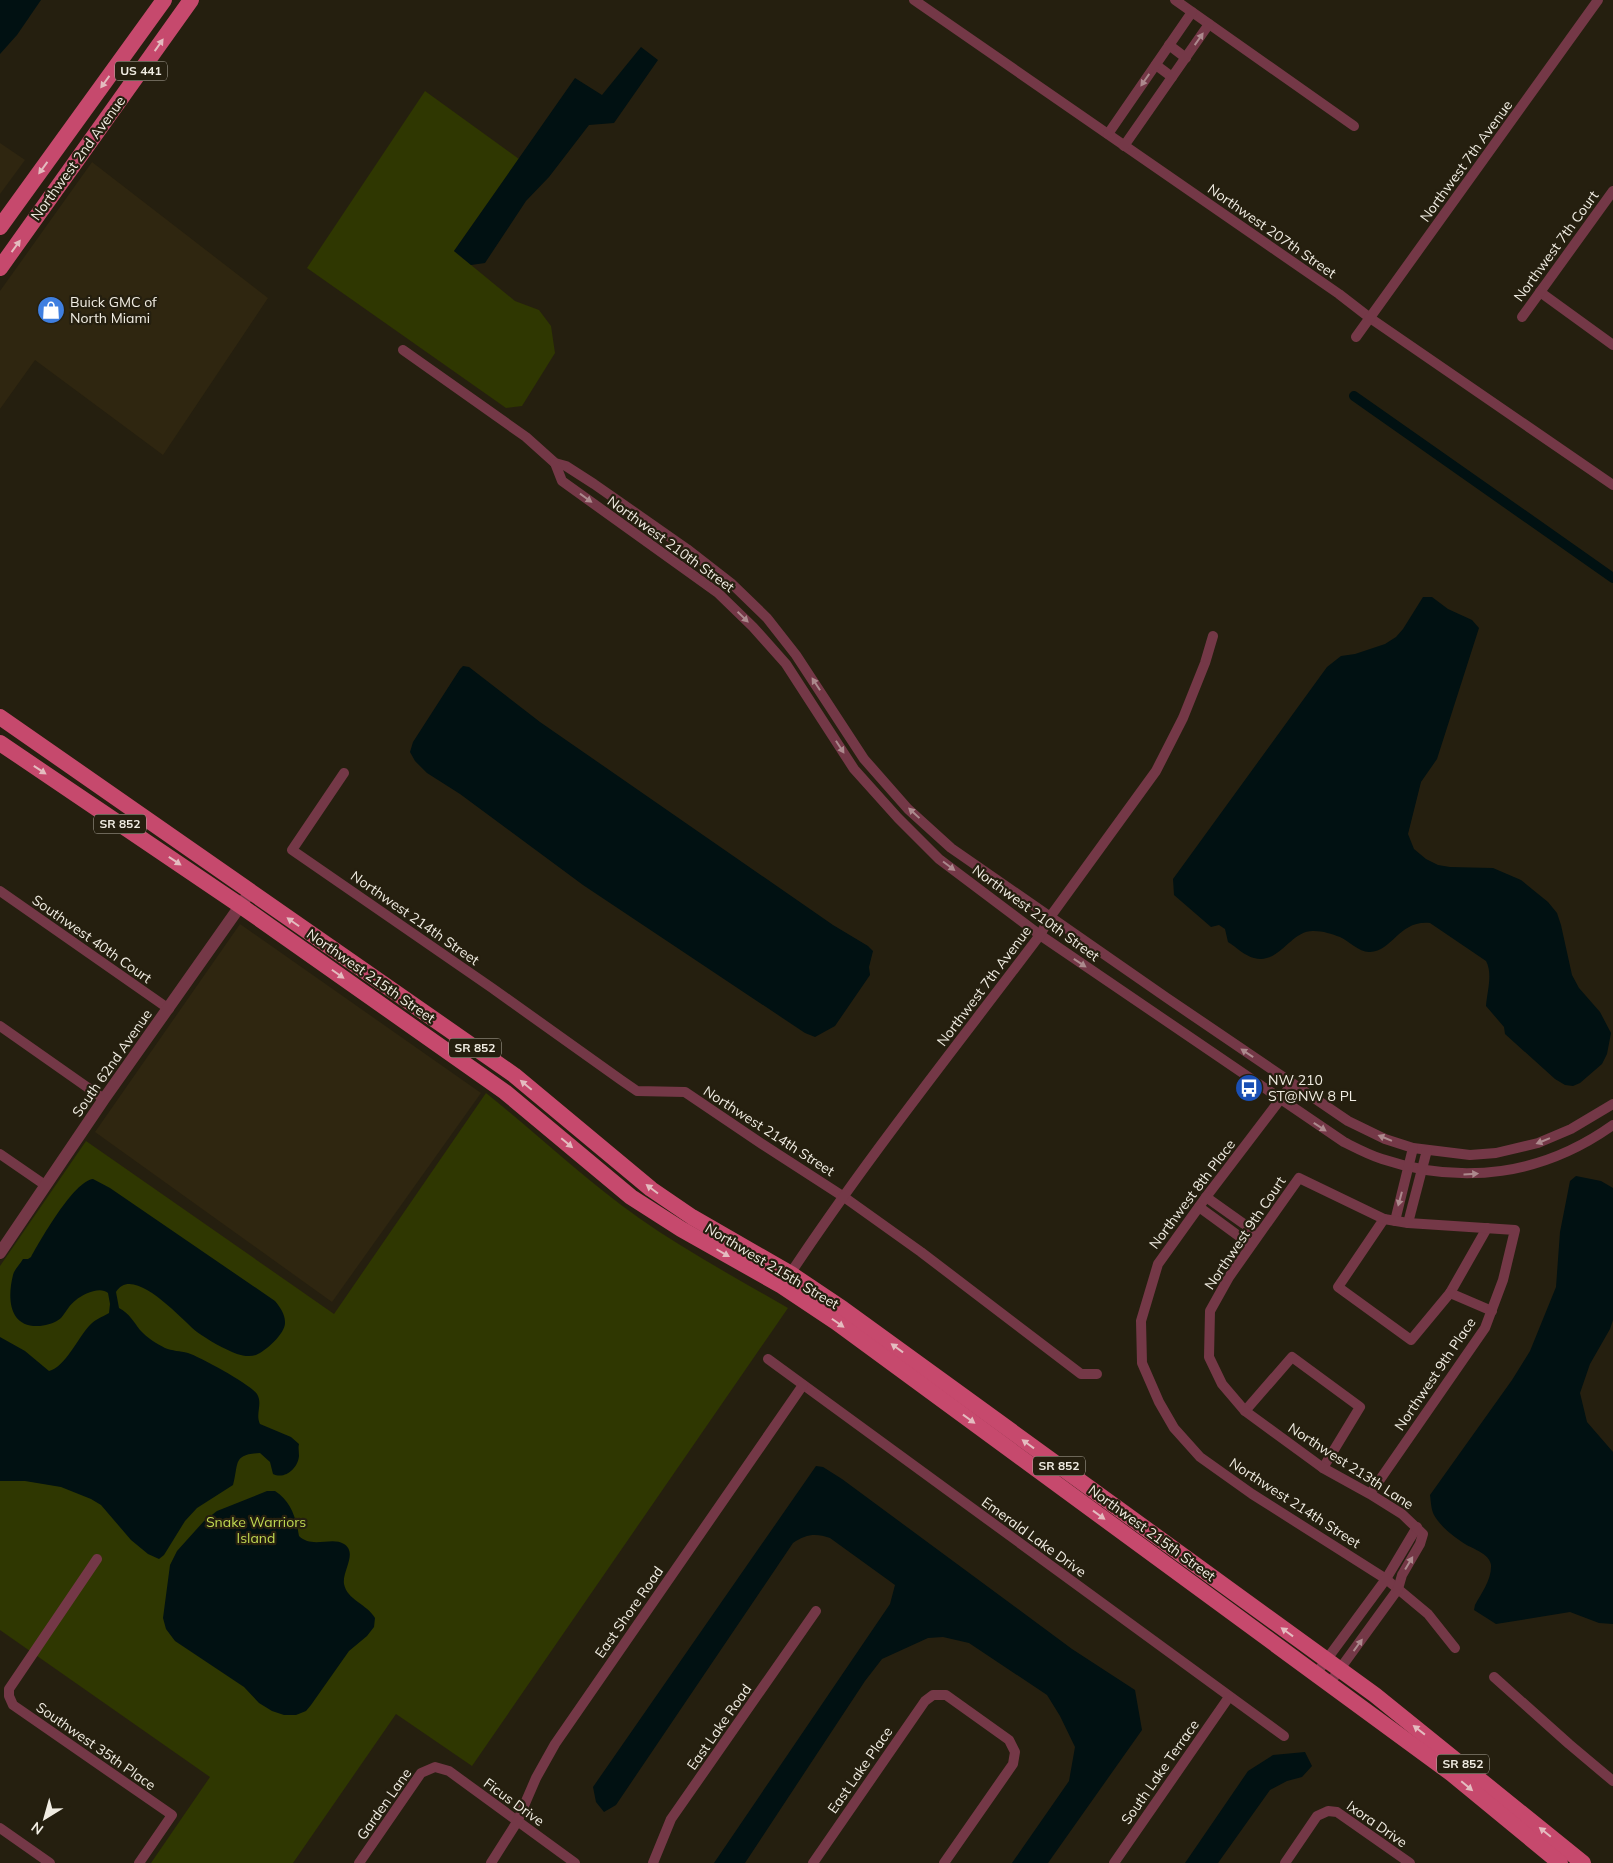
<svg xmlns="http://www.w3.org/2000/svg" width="1613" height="1863" font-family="Mulish,sans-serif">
<rect width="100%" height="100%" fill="#251f0f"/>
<!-- built -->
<g fill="#2f2610">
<polygon points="0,143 25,160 0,194"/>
<polygon points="92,162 268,298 163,455 35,360 0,409 0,291"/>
<polygon points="240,924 481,1093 332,1302 95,1132"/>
</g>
<!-- green -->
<g fill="#2f3701">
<polygon points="425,91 519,159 454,251 515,301 539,310 551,326 555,353 522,406 506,408 307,268"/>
<path d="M 486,1093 C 537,1134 585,1180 639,1218 C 686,1251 738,1279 788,1308 L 472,1766 L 396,1714 L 293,1863 L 151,1863 L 210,1777 L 0,1630 L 0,1266 L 86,1141 L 334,1314 Z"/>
</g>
<!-- water -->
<g fill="#011112">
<polygon points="0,0 41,0 17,35 0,54"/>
<polygon points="641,47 658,60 614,123 589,125 549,177 526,201 485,263 471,265 454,251 575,78 602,95"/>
<path d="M 1423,597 L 1432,597 L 1448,609 L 1472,620 L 1479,628 L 1437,759 L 1421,782 L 1408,834 L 1414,849 L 1426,859 L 1438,865 L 1450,867 L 1493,868 L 1521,880 L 1548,902 L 1557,913 L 1561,925 L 1572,975 L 1579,988 L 1600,1012 L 1611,1033 L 1607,1054 L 1602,1064 L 1580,1083 L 1573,1086 L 1565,1085 L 1555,1079 L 1505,1034 L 1504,1027 L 1486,1006 C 1487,992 1493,974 1486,961 L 1430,923 C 1399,920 1393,951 1370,952 C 1360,953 1349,941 1340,937 C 1332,934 1323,931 1314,931 C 1290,930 1280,965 1254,958 C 1245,956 1236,947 1228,942 L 1225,929 L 1219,925 L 1211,927 L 1174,895 L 1173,879 L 1327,667 L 1341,656 L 1355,654 L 1385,644 L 1396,637 L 1403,629 Z"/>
<polygon points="463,666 469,667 540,722 833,925 868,946 873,951 869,967 870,975 835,1026 815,1037 805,1033 583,885 460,794 427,773 415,761 410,752 413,742 460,669"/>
<path d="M 1576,1176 L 1601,1181 L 1613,1188 L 1613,1320 L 1610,1329 L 1590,1364 L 1580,1393 L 1587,1422 L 1613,1452 L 1613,1624 L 1599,1623 L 1570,1612 L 1496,1624 L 1474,1610 L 1475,1605 C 1481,1594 1492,1579 1491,1565 C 1490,1554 1473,1549 1465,1544 C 1454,1537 1440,1526 1434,1515 C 1431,1509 1431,1502 1430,1495 L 1512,1380 L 1530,1351 L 1556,1287 L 1560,1232 L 1570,1181 Z"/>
<path d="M 93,1179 L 110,1188 L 275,1301 C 280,1307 285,1314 285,1322 C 286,1333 266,1351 256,1355 C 250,1357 243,1356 237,1354 C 224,1349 208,1340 197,1332 C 183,1321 133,1263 116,1292 L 119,1308 C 130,1314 133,1321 140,1330 C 146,1337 157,1344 165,1348 C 172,1351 180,1351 188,1353 C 200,1357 250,1384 257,1394 C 263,1404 255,1414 260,1424 L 291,1437 L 299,1444 C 298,1448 299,1452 299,1456 C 298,1468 285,1480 273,1474 L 270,1462 L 260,1453 C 232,1454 239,1464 233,1485 L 197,1508 L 185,1521 L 164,1555 L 159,1559 L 148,1554 L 131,1540 L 101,1505 L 91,1499 L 61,1487 L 25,1481 L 0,1481 L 0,1337 L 25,1351 L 49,1371 C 65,1367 78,1338 89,1326 C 94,1320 102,1317 109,1313 L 110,1304 L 108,1293 C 100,1286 83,1294 76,1300 C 70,1304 66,1312 61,1318 C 55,1323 48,1325 40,1326 C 9,1328 7,1299 13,1275 C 14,1270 20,1264 23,1259 L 28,1259 L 31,1257 C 41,1239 74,1181 93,1179 Z"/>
<path d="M 816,1466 L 823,1467 L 842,1479 L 1072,1649 L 1135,1690 L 1142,1730 L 1048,1863 L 1012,1863 L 1069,1781 L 1075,1747 L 1060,1716 L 1047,1695 L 969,1643 L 943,1637 L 928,1638 L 882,1659 L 865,1681 L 745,1863 L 714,1863 L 890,1604 L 895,1585 L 830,1538 C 816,1533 806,1534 793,1543 L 616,1805 L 604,1812 L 596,1802 L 593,1787 Z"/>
<path d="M 267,1491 L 275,1491 C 291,1501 296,1518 299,1536 C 312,1549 332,1536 344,1544 C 358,1553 342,1571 344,1584 C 347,1600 367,1604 375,1618 L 374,1627 L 367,1636 L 349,1651 L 311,1705 L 306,1711 L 296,1715 L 284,1715 L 272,1711 L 259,1703 L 244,1687 L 175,1641 L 166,1629 L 163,1618 L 170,1565 L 177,1551 L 204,1521 L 217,1511 Z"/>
<polygon points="1305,1752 1312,1766 1302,1777 1287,1781 1270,1790 1218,1863 1185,1863 1248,1771 1273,1755"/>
</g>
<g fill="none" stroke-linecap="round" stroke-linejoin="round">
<!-- canal -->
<polyline stroke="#011112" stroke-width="10" points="1354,396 1613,578"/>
<!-- minor -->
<g stroke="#743847" stroke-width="10">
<polyline points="914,0 1339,294 1370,318 1613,485"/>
<polyline points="1175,0 1354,126"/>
<polyline points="1169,45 1186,58"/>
<polyline points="1156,65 1172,77"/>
<polyline points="1108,134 1192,12"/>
<polyline points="1124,146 1209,24"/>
<polyline points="1540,292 1613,345"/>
<polyline points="1522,317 1613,191"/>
<polyline points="1356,337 1598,0"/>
<polyline points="403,350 526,437 555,463 566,466 594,484 687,549 732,584 767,618 796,655 864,759 908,809 951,848 1167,998 1348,1121 1385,1139 1413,1148 1470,1155 1496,1153 1538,1143 1571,1129 1613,1104"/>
<path d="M 555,463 L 562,481 L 718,593 L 753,627 L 786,664 L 854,769 L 898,818 L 939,859 L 1040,935 L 1344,1142 C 1356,1148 1369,1155 1382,1159 C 1463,1186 1543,1175 1613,1125"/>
<polyline points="344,773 292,850 492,988 621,1080 637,1091 685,1092 762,1144 844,1197 921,1252 1081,1374 1097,1374"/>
<polyline points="0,891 169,1009"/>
<polyline points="0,1026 104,1099"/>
<polyline points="1292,1084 1206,1197 1158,1264 1141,1321 1142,1363 1159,1402 1174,1428 1200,1457 1252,1494 1386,1579 1428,1614 1455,1648"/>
<polyline points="0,1154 45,1185"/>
<polyline points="1206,1197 1258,1234"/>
<polyline points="1199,1207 1251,1245"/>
<polyline points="1384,1219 1338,1287 1411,1340 1450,1293 1487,1228"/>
<polyline points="1395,1221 1413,1148"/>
<polyline points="1408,1223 1427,1150"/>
<path d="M 788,1277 C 866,1159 955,1048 1040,935 L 1050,917 L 1156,771 L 1183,718 L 1205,663 L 1213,636"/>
<polyline points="1450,1293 1492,1311"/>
<polyline points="768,1359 1284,1736"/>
<polyline points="1245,1411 1292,1357 1360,1407 1323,1468"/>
<polyline points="97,1559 9,1689 9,1696 13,1705 172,1815 139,1863"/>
<polyline points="1316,1674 1386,1579 1417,1527"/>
<polyline points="1494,1677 1569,1744 1613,1781"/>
<polyline points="1329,1684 1398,1589 1402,1575 1420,1544 1423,1534 1402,1514 1370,1494 1323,1468 1245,1411 1222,1384 1209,1357 1210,1311 1229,1277 1299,1178 1384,1219 1408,1223 1515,1230 1503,1280 1485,1328 1370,1494"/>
<polyline points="0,1828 50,1863"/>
<polyline points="359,1863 421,1773 435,1767 449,1771 575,1863"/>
<polyline points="491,1863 517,1822 536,1778 555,1744 803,1385"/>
<polyline points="653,1863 671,1819 816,1611"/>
<polyline points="813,1863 925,1701 933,1695 946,1695 1009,1740 1015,1752 1013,1764 944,1863"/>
<polyline points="1114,1863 1229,1697"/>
<polyline points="1285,1863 1317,1816 1328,1811 1337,1812 1410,1863"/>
</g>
<!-- tertiary -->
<polyline stroke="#743847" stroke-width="12" points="0,1253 104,1099 250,892"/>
<!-- primary -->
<g stroke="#c6496d" stroke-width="16">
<polyline points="0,227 164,0"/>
<polyline points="0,268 191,0"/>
<polyline points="0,717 514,1075 651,1189 692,1217 791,1274 843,1309 1375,1695 1583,1863"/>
<polyline points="0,743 241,906 505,1092 631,1197 681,1229 782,1286 836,1322 1452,1774 1560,1863"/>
</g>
</g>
<!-- one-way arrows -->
<defs><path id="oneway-solid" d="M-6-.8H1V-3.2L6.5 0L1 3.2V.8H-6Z" transform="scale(1.25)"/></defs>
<g fill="#ac898d">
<use href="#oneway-solid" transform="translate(1199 39) rotate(-55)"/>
<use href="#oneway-solid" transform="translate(1145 80) rotate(125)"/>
<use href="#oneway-solid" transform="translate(586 498) rotate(36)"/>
<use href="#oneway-solid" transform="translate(743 617) rotate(44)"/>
<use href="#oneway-solid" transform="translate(816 684) rotate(-123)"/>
<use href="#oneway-solid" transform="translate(840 747) rotate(57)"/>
<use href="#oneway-solid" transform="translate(914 813) rotate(-137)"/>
<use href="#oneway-solid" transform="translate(949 866) rotate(37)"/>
<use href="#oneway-solid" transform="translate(1080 963) rotate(34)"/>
<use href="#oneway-solid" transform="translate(1247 1053) rotate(-146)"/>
<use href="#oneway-solid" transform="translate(1320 1127) rotate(33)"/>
<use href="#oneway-solid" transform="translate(1385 1138) rotate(-158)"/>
<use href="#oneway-solid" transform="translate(1543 1141) rotate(158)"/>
<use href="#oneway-solid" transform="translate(1471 1174) rotate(-3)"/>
<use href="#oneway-solid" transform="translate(1400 1199) rotate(105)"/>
<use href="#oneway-solid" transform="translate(1409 1563) rotate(-59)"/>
<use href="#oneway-solid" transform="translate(1358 1645) rotate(-54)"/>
</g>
<g fill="#e4bcc0">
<use href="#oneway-solid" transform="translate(159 45) rotate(-55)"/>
<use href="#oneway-solid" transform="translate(105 82) rotate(126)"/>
<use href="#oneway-solid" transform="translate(43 168) rotate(126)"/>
<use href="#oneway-solid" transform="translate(16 246) rotate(-54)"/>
<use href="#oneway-solid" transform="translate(40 770) rotate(34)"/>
<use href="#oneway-solid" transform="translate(175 861) rotate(34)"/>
<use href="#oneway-solid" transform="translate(293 922) rotate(-145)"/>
<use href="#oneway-solid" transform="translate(338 974) rotate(35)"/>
<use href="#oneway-solid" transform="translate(526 1085) rotate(-140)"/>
<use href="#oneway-solid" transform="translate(567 1143) rotate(40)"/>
<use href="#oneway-solid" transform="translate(652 1189) rotate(-143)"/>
<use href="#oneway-solid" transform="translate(723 1253) rotate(30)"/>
<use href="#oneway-solid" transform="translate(838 1323) rotate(35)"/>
<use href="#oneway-solid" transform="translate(897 1348) rotate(-144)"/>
<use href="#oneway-solid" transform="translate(969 1419) rotate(36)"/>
<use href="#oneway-solid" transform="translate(1028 1444) rotate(-144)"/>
<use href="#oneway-solid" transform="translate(1099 1515) rotate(36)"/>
<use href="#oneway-solid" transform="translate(1287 1632) rotate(-144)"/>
<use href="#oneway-solid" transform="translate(1419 1730) rotate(-142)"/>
<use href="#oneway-solid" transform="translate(1467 1786) rotate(40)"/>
<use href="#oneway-solid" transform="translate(1545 1832) rotate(-141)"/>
</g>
<!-- icons -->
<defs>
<g id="shop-disc" transform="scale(1.4375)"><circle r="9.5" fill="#3f7fe0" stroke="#251f0f"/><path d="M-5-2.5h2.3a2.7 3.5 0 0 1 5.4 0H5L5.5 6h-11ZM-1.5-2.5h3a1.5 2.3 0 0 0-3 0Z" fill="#fff"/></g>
<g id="bus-disc" transform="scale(1.4375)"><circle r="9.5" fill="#1a4fb4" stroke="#251f0f"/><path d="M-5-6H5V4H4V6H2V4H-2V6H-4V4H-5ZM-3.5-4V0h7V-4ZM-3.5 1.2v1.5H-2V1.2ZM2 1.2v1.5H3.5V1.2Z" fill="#fff"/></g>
</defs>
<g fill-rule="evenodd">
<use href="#shop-disc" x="51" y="310"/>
<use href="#bus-disc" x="1249" y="1088"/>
</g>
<g text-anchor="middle" stroke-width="4.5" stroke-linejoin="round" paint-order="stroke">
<!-- shield labels -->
<g fill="#251f0f" stroke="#b4afa3" stroke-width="1">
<rect x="115" y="61.5" width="52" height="19" rx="4"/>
<rect x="94" y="814.5" width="52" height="19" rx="4"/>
<rect x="449" y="1038.5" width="52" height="19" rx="4"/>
<rect x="1033" y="1456.5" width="52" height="19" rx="4"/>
<rect x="1437" y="1754.5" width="52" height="19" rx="4"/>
</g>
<g font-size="12" font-weight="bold" fill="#f1ede3">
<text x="141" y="75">US 441</text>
<text x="120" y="828">SR 852</text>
<text x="475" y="1052">SR 852</text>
<text x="1059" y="1470">SR 852</text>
<text x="1463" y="1768">SR 852</text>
</g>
<!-- street labels -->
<g font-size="14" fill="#f1ede3" stroke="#251f0f">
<text transform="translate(78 158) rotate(-54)" y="5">Northwest 2nd Avenue</text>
<text transform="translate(1466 161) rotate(-54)" y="5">Northwest 7th Avenue</text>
<text transform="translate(1272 231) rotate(35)" y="5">Northwest 207th Street</text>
<text transform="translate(1556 246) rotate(-54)" y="5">Northwest 7th Court</text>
<text transform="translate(671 544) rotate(36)" y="5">Northwest 210th Street</text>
<text transform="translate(1036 913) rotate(36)" y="5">Northwest 210th Street</text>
<text transform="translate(415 918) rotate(35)" y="5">Northwest 214th Street</text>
<text transform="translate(92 939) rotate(35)" y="5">Southwest 40th Court</text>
<text transform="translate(371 976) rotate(35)" y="5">Northwest 215th Street</text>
<text transform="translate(984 986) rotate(-53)" y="5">Northwest 7th Avenue</text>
<text transform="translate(112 1063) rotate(-55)" y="5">South 62nd Avenue</text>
<text transform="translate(769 1131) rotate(33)" y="5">Northwest 214th Street</text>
<text transform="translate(1192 1194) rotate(-53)" y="5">Northwest 8th Place</text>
<text transform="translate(1245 1233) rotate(-56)" y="5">Northwest 9th Court</text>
<text transform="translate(772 1266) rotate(31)" y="5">Northwest 215th Street</text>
<text transform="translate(1435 1374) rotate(-56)" y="5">Northwest 9th Place</text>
<text transform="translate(1351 1466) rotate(33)" y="5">Northwest 213th Lane</text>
<text transform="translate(1295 1503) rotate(33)" y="5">Northwest 214th Street</text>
<text transform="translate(1152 1533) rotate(36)" y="5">Northwest 215th Street</text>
<text transform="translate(1034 1537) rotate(36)" y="5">Emerald Lake Drive</text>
<text transform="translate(629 1612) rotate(-55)" y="5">East Shore Road</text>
<text transform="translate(719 1727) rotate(-55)" y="5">East Lake Road</text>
<text transform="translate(96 1746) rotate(35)" y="5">Southwest 35th Place</text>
<text transform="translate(860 1770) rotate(-55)" y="5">East Lake Place</text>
<text transform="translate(1160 1772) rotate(-55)" y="5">South Lake Terrace</text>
<text transform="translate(514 1802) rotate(36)" y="5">Ficus Drive</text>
<text transform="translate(384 1804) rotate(-55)" y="5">Garden Lane</text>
<text transform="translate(1377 1824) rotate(35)" y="5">Ixora Drive</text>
</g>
<!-- poi labels -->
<g font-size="14" fill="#f1ede3" stroke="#251f0f" text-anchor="start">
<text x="70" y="307">Buick GMC of<tspan x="70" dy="16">North Miami</tspan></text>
<text x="1268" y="1085">NW 210<tspan x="1268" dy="16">ST@NW 8 PL</tspan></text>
</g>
<!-- park labels -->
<g font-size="14" fill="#c0d852" stroke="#251f0f">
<text x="256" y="1527">Snake Warriors<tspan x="256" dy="16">Island</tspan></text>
</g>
</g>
<!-- north arrow -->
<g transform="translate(45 1818) rotate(217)" stroke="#251f0f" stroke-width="4" paint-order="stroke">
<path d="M0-4L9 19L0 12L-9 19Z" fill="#f1ede3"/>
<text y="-8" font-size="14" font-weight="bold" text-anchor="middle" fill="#f1ede3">N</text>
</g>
</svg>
